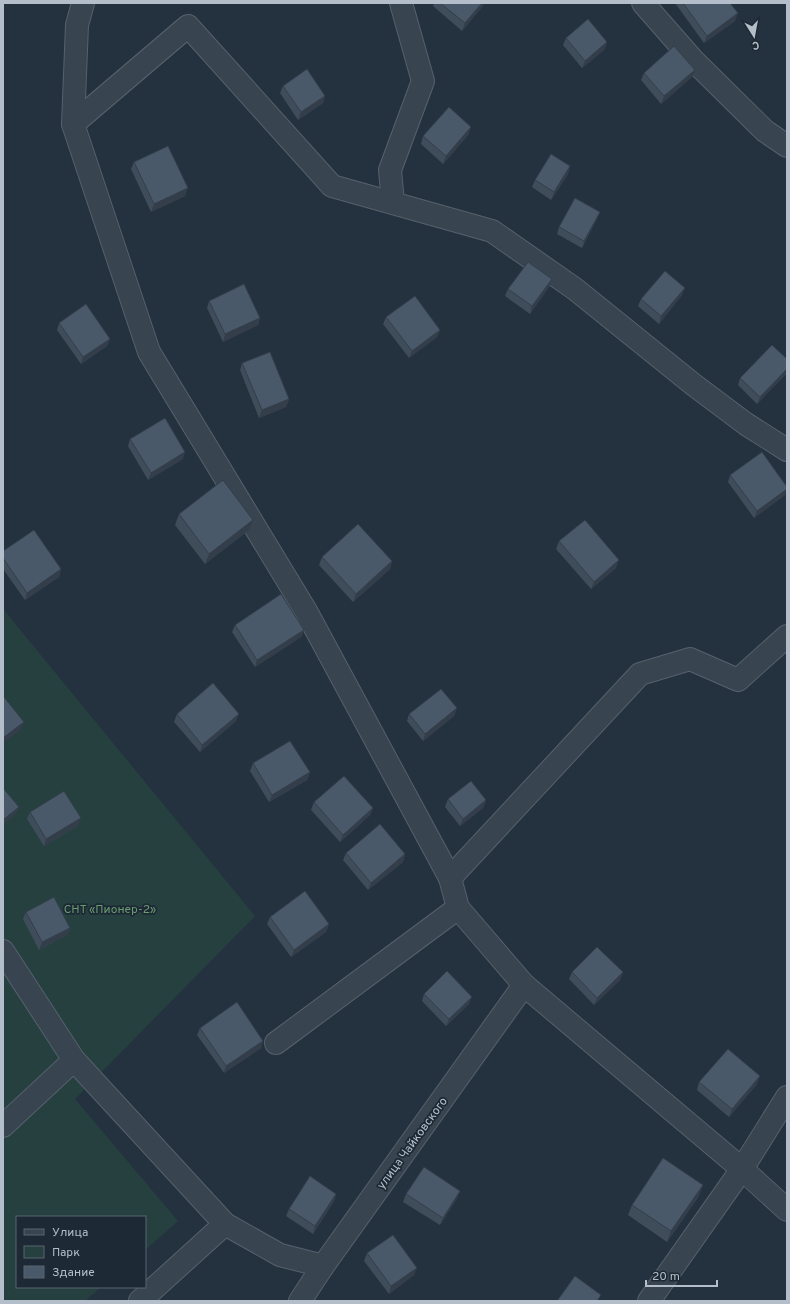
<svg xmlns="http://www.w3.org/2000/svg" width="790" height="1304" font-family="Overpass,sans-serif">
<rect width="100%" height="100%" fill="#24323f"/>
<!-- green -->
<polygon fill="#264040" points="3,609 255,916 75,1099 178,1221 145,1250 145,1217 17,1217 17,1287 101,1287 85,1301 3,1301"/>
<g fill="none" stroke-linecap="round" stroke-linejoin="round">
<!-- minor casing -->
<g stroke="#56616d" stroke-width="24">
<g id="minor">
<polyline points="83,3 77,25 73,124 149,352 306,611 450,878 458,908 524,985 742,1169 787,1210"/>
<polyline points="643,3 693,60 765,131 787,146"/>
<polyline points="73,124 188,26 332,186 492,231 575,289 694,385 746,424 787,450"/>
<polyline points="393,203 390,170 423,81 401,3"/>
<polyline points="450,878 640,674 690,659 738,680 787,636"/>
<polyline points="3,951 74,1060 225,1224 280,1255 323,1266"/>
<polyline points="276,1043 458,908"/>
<polyline points="3,1126 74,1060"/>
<polyline points="140,1301 225,1224"/>
<polyline points="300,1301 323,1266 524,985"/>
<polyline points="649,1301 742,1169 787,1097"/>
</g>
</g>
<!-- minor -->
<use href="#minor" stroke="#38444f" stroke-width="22"/>
</g>
<!-- wall -->
<g fill="#3f4d5a">
<polygon points="434,3 484,3 482,7 462,31 433,6"/>
<polygon points="675,3 730,3 735,21 704,43"/>
<polygon points="566,38 607,42 604,50 582,68 563,45"/>
<polygon points="644,73 692,77 661,104 641,80"/>
<polygon points="283,86 325,96 323,103 298,120 280,93"/>
<polygon points="469,134 443,164 421,144 423,136"/>
<polygon points="134,162 185,196 151,212 131,169"/>
<polygon points="570,166 568,174 551,200 532,187 535,180"/>
<polygon points="597,219 582,248 557,234 559,227"/>
<polygon points="552,279 549,287 530,314 505,296 508,289"/>
<polygon points="682,295 659,324 638,306 641,299"/>
<polygon points="209,301 260,318 258,325 223,342 207,308"/>
<polygon points="386,317 440,330 437,337 409,358 383,324"/>
<polygon points="59,323 110,339 107,346 81,364 57,330"/>
<polygon points="787,359 787,373 757,404 738,385 740,378"/>
<polygon points="242,363 289,399 286,407 259,418 240,370"/>
<polygon points="130,439 183,459 148,480 128,446"/>
<polygon points="730,475 785,495 754,518 728,482"/>
<polygon points="179,514 249,530 205,564 175,525"/>
<polygon points="559,541 616,568 591,589 556,549"/>
<polygon points="3,551 61,569 59,577 25,600 3,569"/>
<polygon points="322,557 392,561 390,569 353,602 319,565"/>
<polygon points="235,625 304,630 301,637 255,667 232,632"/>
<polygon points="457,708 454,716 423,741 407,721 409,714"/>
<polygon points="177,714 236,721 200,752 174,722"/>
<polygon points="253,763 310,772 307,780 269,802 250,771"/>
<polygon points="448,799 486,800 483,808 460,826 445,807"/>
<polygon points="314,802 373,808 370,815 340,842 311,810"/>
<polygon points="30,812 78,826 44,846 27,819"/>
<polygon points="346,853 405,854 403,862 368,890 343,860"/>
<polygon points="26,912 70,928 67,935 39,950 23,919"/>
<polygon points="270,917 329,924 326,932 291,957 267,924"/>
<polygon points="572,972 623,972 620,980 594,1005 569,979"/>
<polygon points="424,994 469,1004 446,1026 422,1001"/>
<polygon points="200,1028 263,1041 261,1048 224,1073 197,1035"/>
<polygon points="699,1082 757,1084 729,1117 697,1090"/>
<polygon points="460,1191 457,1198 440,1225 403,1202 406,1194"/>
<polygon points="336,1194 334,1201 313,1234 286,1216 289,1209"/>
<polygon points="699,1196 667,1242 628,1215 632,1205"/>
<polygon points="367,1253 414,1275 389,1294 364,1261"/>
</g>
<!-- shaded-wall -->
<g fill="#333e4a">
<polygon points="482,3 484,3 482,7 462,31 465,23"/>
<polygon points="738,13 735,21 704,43 707,36"/>
<polygon points="607,42 604,50 582,68 585,61"/>
<polygon points="695,70 692,77 661,104 664,96"/>
<polygon points="325,96 323,103 298,120 301,112"/>
<polygon points="471,127 469,134 443,164 446,156"/>
<polygon points="570,166 568,174 551,200 554,192"/>
<polygon points="188,188 185,196 151,212 154,204"/>
<polygon points="600,212 597,219 582,248 584,241"/>
<polygon points="552,279 549,287 530,314 532,306"/>
<polygon points="685,288 682,295 659,324 661,316"/>
<polygon points="260,318 258,325 223,342 225,334"/>
<polygon points="440,330 437,337 409,358 412,351"/>
<polygon points="110,339 107,346 81,364 83,357"/>
<polygon points="787,369 787,373 757,404 760,397"/>
<polygon points="289,399 286,407 259,418 262,410"/>
<polygon points="185,452 183,459 148,480 151,473"/>
<polygon points="787,489 785,495 754,518 757,511"/>
<polygon points="253,520 249,530 205,564 209,554"/>
<polygon points="619,560 616,568 591,589 594,582"/>
<polygon points="392,561 390,569 353,602 356,594"/>
<polygon points="61,569 59,577 25,600 27,593"/>
<polygon points="304,630 301,637 255,667 257,660"/>
<polygon points="457,708 454,716 423,741 425,734"/>
<polygon points="239,714 236,721 200,752 202,745"/>
<polygon points="24,722 21,730 3,743 3,738"/>
<polygon points="310,772 307,780 269,802 272,795"/>
<polygon points="486,800 483,808 460,826 463,819"/>
<polygon points="19,807 16,814 3,825 3,820"/>
<polygon points="373,808 370,815 340,842 343,835"/>
<polygon points="81,818 78,826 44,846 46,839"/>
<polygon points="405,854 403,862 368,890 371,883"/>
<polygon points="329,924 326,932 291,957 294,950"/>
<polygon points="70,928 67,935 39,950 42,942"/>
<polygon points="623,972 620,980 594,1005 597,998"/>
<polygon points="472,997 469,1004 446,1026 449,1019"/>
<polygon points="263,1041 261,1048 224,1073 226,1066"/>
<polygon points="760,1076 757,1084 729,1117 732,1109"/>
<polygon points="703,1185 699,1196 667,1242 671,1231"/>
<polygon points="460,1191 457,1198 440,1225 443,1218"/>
<polygon points="336,1194 334,1201 313,1234 315,1226"/>
<polygon points="417,1268 414,1275 389,1294 391,1286"/>
</g>
<!-- building -->
<g fill="#495969" stroke="#333e4a">
<polygon points="440,3 482,3 465,23"/>
<polygon points="683,3 730,3 738,13 707,36"/>
<polygon points="588,19 607,42 585,61 566,38"/>
<polygon points="674,46 695,70 664,96 644,73"/>
<polygon points="307,69 325,96 301,112 283,86"/>
<polygon points="449,107 471,127 446,156 423,136"/>
<polygon points="168,146 188,188 154,204 134,162"/>
<polygon points="551,154 570,166 554,192 535,180"/>
<polygon points="575,198 600,212 584,241 559,227"/>
<polygon points="528,262 552,279 532,306 508,289"/>
<polygon points="665,271 685,288 661,316 641,299"/>
<polygon points="244,284 260,318 225,334 209,301"/>
<polygon points="415,296 440,330 412,351 386,317"/>
<polygon points="86,304 110,339 83,357 59,323"/>
<polygon points="772,345 787,359 787,369 760,397 740,378"/>
<polygon points="270,352 289,399 262,410 242,363"/>
<polygon points="165,418 185,452 151,473 130,439"/>
<polygon points="762,452 787,487 787,489 757,511 730,475"/>
<polygon points="223,480 253,520 209,554 179,514"/>
<polygon points="585,520 619,560 594,582 559,541"/>
<polygon points="358,524 392,561 356,594 322,557"/>
<polygon points="34,530 61,569 27,593 3,558 3,551"/>
<polygon points="281,594 304,630 257,660 235,625"/>
<polygon points="213,683 239,714 202,745 177,714"/>
<polygon points="441,689 457,708 425,734 409,714"/>
<polygon points="4,697 24,722 3,738 3,698"/>
<polygon points="290,741 310,772 272,795 253,763"/>
<polygon points="344,776 373,808 343,835 314,802"/>
<polygon points="471,781 486,800 463,819 448,799"/>
<polygon points="3,788 19,807 3,820"/>
<polygon points="64,791 81,818 46,839 30,812"/>
<polygon points="380,824 405,854 371,883 346,853"/>
<polygon points="305,891 329,924 294,950 270,917"/>
<polygon points="54,897 70,928 42,942 26,912"/>
<polygon points="597,947 623,972 597,998 572,972"/>
<polygon points="447,971 472,997 449,1019 424,994"/>
<polygon points="237,1002 263,1041 226,1066 200,1028"/>
<polygon points="728,1049 760,1076 732,1109 699,1082"/>
<polygon points="663,1158 703,1185 671,1231 632,1205"/>
<polygon points="424,1167 460,1191 443,1218 406,1194"/>
<polygon points="310,1176 336,1194 315,1226 289,1209"/>
<polygon points="393,1235 417,1268 391,1286 367,1253"/>
<polygon points="575,1276 601,1295 597,1301 557,1301"/>
</g>
<g text-anchor="middle" stroke-width="3.5" stroke-linejoin="round" paint-order="stroke">
<!-- park labels -->
<g font-size="12" fill="#6a9c71" stroke="#1d2934">
<text x="110" y="913">СНТ «Пионер-2»</text>
</g>
<!-- street labels -->
<g font-size="12" fill="#b4beca" stroke="#1d2934">
<text transform="translate(412 1143) rotate(-54)" y="4">улица Чайковского</text>
</g>
</g>
<!-- border -->
<rect width="790" height="1304" fill="none" stroke="#b4beca" stroke-width="8"/>
<!-- legend -->
<rect x="16" y="1216" width="130" height="72" fill="#1d2934" stroke="#596570"/>
<rect x="24" y="1229" width="20" height="6" fill="#38444f" stroke="#596570"/>
<text x="52" y="1236" font-size="12" fill="#b4beca">Улица</text>
<rect x="24" y="1246" width="20" height="12" fill="#264040" stroke="#596570"/>
<text x="52" y="1256" font-size="12" fill="#b4beca">Парк</text>
<rect x="24" y="1266" width="20" height="12" fill="#495969" stroke="#596570"/>
<text x="52" y="1276" font-size="12" fill="#b4beca">Здание</text>
<!-- north arrow -->
<g transform="translate(754 36) rotate(169)" stroke="#1d2934" stroke-width="3" paint-order="stroke">
<path d="M0-3L7 15L0 10L-7 15Z" fill="#b4beca"/>
<text y="-6" font-size="11" font-weight="bold" text-anchor="middle" fill="#b4beca">С</text>
</g>
<!-- scale -->
<path d="M646 1280v6h71v-6" fill="none" stroke="#b4beca" stroke-width="2"/>
<text x="652" y="1280" font-size="12" fill="#b4beca" stroke="#1d2934" stroke-width="3" paint-order="stroke">20 m</text>
</svg>
